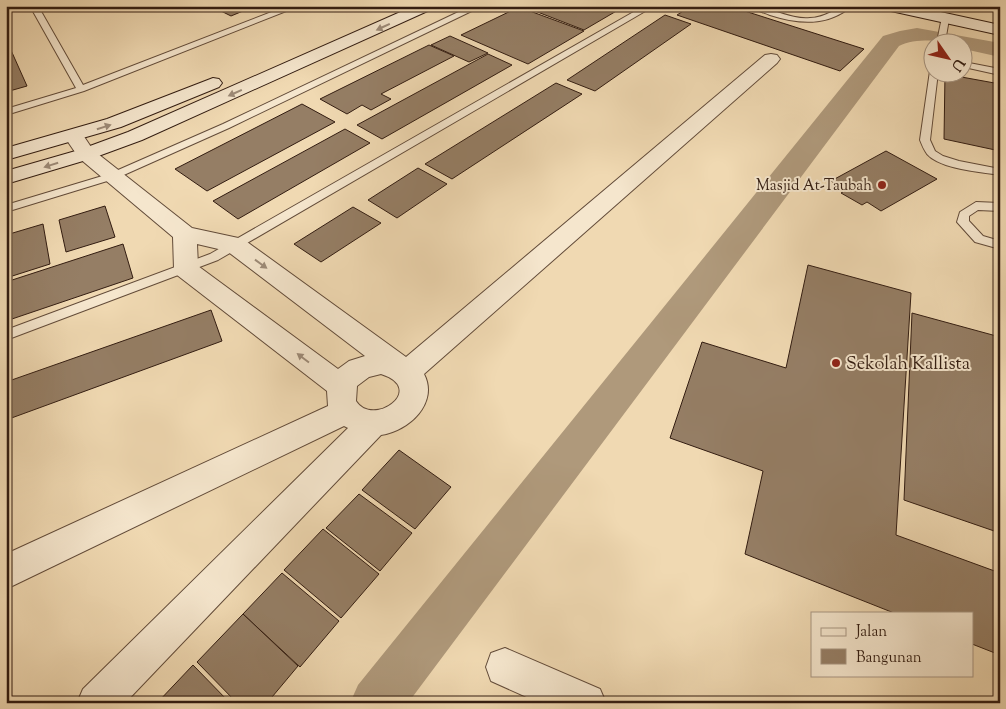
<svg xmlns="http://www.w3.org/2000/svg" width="1006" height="709" font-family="'Sorts Mill Goudy',serif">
<rect width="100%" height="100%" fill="#f0d9b2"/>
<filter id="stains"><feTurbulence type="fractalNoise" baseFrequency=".004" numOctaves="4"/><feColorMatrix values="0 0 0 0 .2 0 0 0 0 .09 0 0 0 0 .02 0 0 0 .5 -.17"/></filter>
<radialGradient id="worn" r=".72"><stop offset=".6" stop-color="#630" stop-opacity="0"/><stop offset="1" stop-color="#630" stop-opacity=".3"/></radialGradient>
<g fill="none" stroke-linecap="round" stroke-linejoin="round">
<!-- canal -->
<path fill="#af997b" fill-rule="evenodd" d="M 917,28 L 1000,43 L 1000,57 L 964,49 L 964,42 C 943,42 917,37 899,46 L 408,703 L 350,703 L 358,685 L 883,36 L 900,31 Z"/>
</g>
<!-- building -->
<g fill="#957e65" stroke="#321c11">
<polygon points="211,6 255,6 231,16"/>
<polygon points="522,6 625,6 584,30"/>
<polygon points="691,6 729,6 864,49 840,71 677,15"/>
<polygon points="519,7 584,31 528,64 461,35"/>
<polygon points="665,15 691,24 595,91 567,80"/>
<polygon points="450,36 488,53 469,62 431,45"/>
<polygon points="6,39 27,86 6,92"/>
<polygon points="429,45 454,56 381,94 391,99 371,110 362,105 347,114 320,99"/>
<polygon points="488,54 512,65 382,139 357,125"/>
<polygon points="945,74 1000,84 1000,151 944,139"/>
<polygon points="556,83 582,94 452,179 425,164"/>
<polygon points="302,104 335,122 207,191 175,169"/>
<polygon points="345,129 370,143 238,219 213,201"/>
<polygon points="886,151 937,179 881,211 867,202 862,205 841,193 846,190 831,181"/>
<polygon points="418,168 447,184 397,218 368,200"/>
<polygon points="105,206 115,237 66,252 59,220"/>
<polygon points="353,207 381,223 321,262 294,244"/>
<polygon points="43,224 50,264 6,278 6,235"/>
<polygon points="123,244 133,278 6,321 6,282"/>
<polygon points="808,265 911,293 896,535 1000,573 1000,655 972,644 972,613 894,613 745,554 763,471 670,438 702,342 786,368"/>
<polygon points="211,310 222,341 6,420 6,382"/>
<polygon points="912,313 1000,337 1000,533 904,500"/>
<polygon points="399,450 451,487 415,529 362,490"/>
<polygon points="359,494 412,533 380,571 326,528"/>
<polygon points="323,529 379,574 341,618 284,570"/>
<polygon points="282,573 339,621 300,667 243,614"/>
<polygon points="243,614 298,666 267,703 237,703 197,662"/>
<polygon points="193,665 230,703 157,703"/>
</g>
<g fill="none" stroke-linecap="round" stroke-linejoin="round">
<!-- lane casing -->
<g stroke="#624b39" stroke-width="2">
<g id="lane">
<polygon points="30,6 38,6 83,85 287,6 299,6 84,91 6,115 6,109 76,88"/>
<polygon points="471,6 482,6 229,128 117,178 6,212 6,205 109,174 223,124"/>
<polygon points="644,6 654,6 218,260 6,340 6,330 210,254"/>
<path d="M 748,6 C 770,6 789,20 810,18 C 826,18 837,6 852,6 C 827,27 798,24 770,15 C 763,12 754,10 748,6 Z"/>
<polygon points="942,17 949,19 945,42 937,42"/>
<polygon points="964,62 1000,69 1000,75 964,67"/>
<path d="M 931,64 L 934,64 L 934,72 L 938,72 L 930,140 L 935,151 L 943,156 L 959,161 L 1000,169 L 1000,175 C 981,172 940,169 927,154 C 924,150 922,145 920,140 Z"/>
<polygon points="976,202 1000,203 1000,211 978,210 969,216 969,221 983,236 1000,241 1000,249 975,242 957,222 960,212"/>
</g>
</g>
<!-- street casing -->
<g stroke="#624b39" stroke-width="2">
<g id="street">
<path d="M 771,54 L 777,55 L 780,59 L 777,63 L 424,374 C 439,403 409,431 381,435 L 125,703 L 77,703 L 83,689 L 348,428 L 344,426 L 6,589 L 6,554 L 328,406 L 327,391 L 177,275 L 174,269 L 173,237 L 79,158 L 64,136 L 67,132 L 74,130 L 81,132 L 93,150 L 192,228 L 243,239 L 406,357 L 765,55 ZM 197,244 L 227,251 L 365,356 L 349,361 L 338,369 L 198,266 ZM 381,374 C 428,389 373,428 356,401 L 357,386 L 369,377 Z"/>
<polygon points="505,648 600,689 606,703 540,703 491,681 486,667 491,653"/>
</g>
</g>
<!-- secondary casing -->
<g stroke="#321c11" stroke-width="2">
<g id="secondary">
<polygon points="414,6 434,6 432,9 142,140 93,158 6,184 6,171 79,150 128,132"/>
<polygon points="884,6 913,6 1000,25 1000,35 891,11 886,9"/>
<polygon points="213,78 219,79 222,83 219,87 121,127 6,160 6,148 107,119"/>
</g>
</g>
<!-- lane -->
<use href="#lane" fill="#f5e6cd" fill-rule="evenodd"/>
<!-- street -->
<use href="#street" fill="#f5e6cd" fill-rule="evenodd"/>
<!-- secondary -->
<use href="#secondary" fill="#f5e6cd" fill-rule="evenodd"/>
</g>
<!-- one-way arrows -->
<defs><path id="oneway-solid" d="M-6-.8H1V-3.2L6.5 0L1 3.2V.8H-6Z" transform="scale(1.25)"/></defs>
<g fill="#9d8b78">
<use href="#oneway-solid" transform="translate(383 27) rotate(155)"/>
<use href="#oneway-solid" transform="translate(235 93) rotate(156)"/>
<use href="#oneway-solid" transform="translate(104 127) rotate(-18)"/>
<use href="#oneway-solid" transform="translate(51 165) rotate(163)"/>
<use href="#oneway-solid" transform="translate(261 264) rotate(36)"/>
<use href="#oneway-solid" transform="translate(303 358) rotate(-143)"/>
</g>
<!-- markers -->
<g fill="#8f2418" stroke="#f5e6cd" stroke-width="2">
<circle cx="882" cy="185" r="5"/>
<circle cx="836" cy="363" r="5"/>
</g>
<g text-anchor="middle" stroke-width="4" stroke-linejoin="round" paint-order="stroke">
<!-- far-poi labels -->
<g font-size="15" fill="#321c11" stroke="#f5e6cd" text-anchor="end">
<text x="872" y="190">Masjid At-Taubah</text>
</g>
<!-- poi labels -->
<g font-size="18" fill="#321c11" stroke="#f5e6cd" text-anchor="start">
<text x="846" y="369">Sekolah Kallista</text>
</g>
</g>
<!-- margin -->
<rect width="1006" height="709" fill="none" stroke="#f0d9b2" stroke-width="25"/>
<rect x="8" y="8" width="991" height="694" fill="none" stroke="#321c11" stroke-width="2.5"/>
<rect x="12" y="12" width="981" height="684" fill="none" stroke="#321c11"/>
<!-- legend -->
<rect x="811" y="612" width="162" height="65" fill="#f5e6cd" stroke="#a79582"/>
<rect x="821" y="628" width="25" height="8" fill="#f5e6cd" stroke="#a79582"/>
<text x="856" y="636" font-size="15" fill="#321c11">Jalan</text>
<rect x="821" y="649" width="25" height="15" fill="#957e65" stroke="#a79582"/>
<text x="856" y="662" font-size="15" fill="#321c11">Bangunan</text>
<!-- north arrow -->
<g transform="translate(948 58) rotate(124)"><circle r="24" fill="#f5e6cd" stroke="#a79582"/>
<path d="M0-4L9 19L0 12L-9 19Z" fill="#8f2418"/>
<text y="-8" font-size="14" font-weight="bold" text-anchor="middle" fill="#321c11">U</text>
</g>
<rect width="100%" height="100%" filter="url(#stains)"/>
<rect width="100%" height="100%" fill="url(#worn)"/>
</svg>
